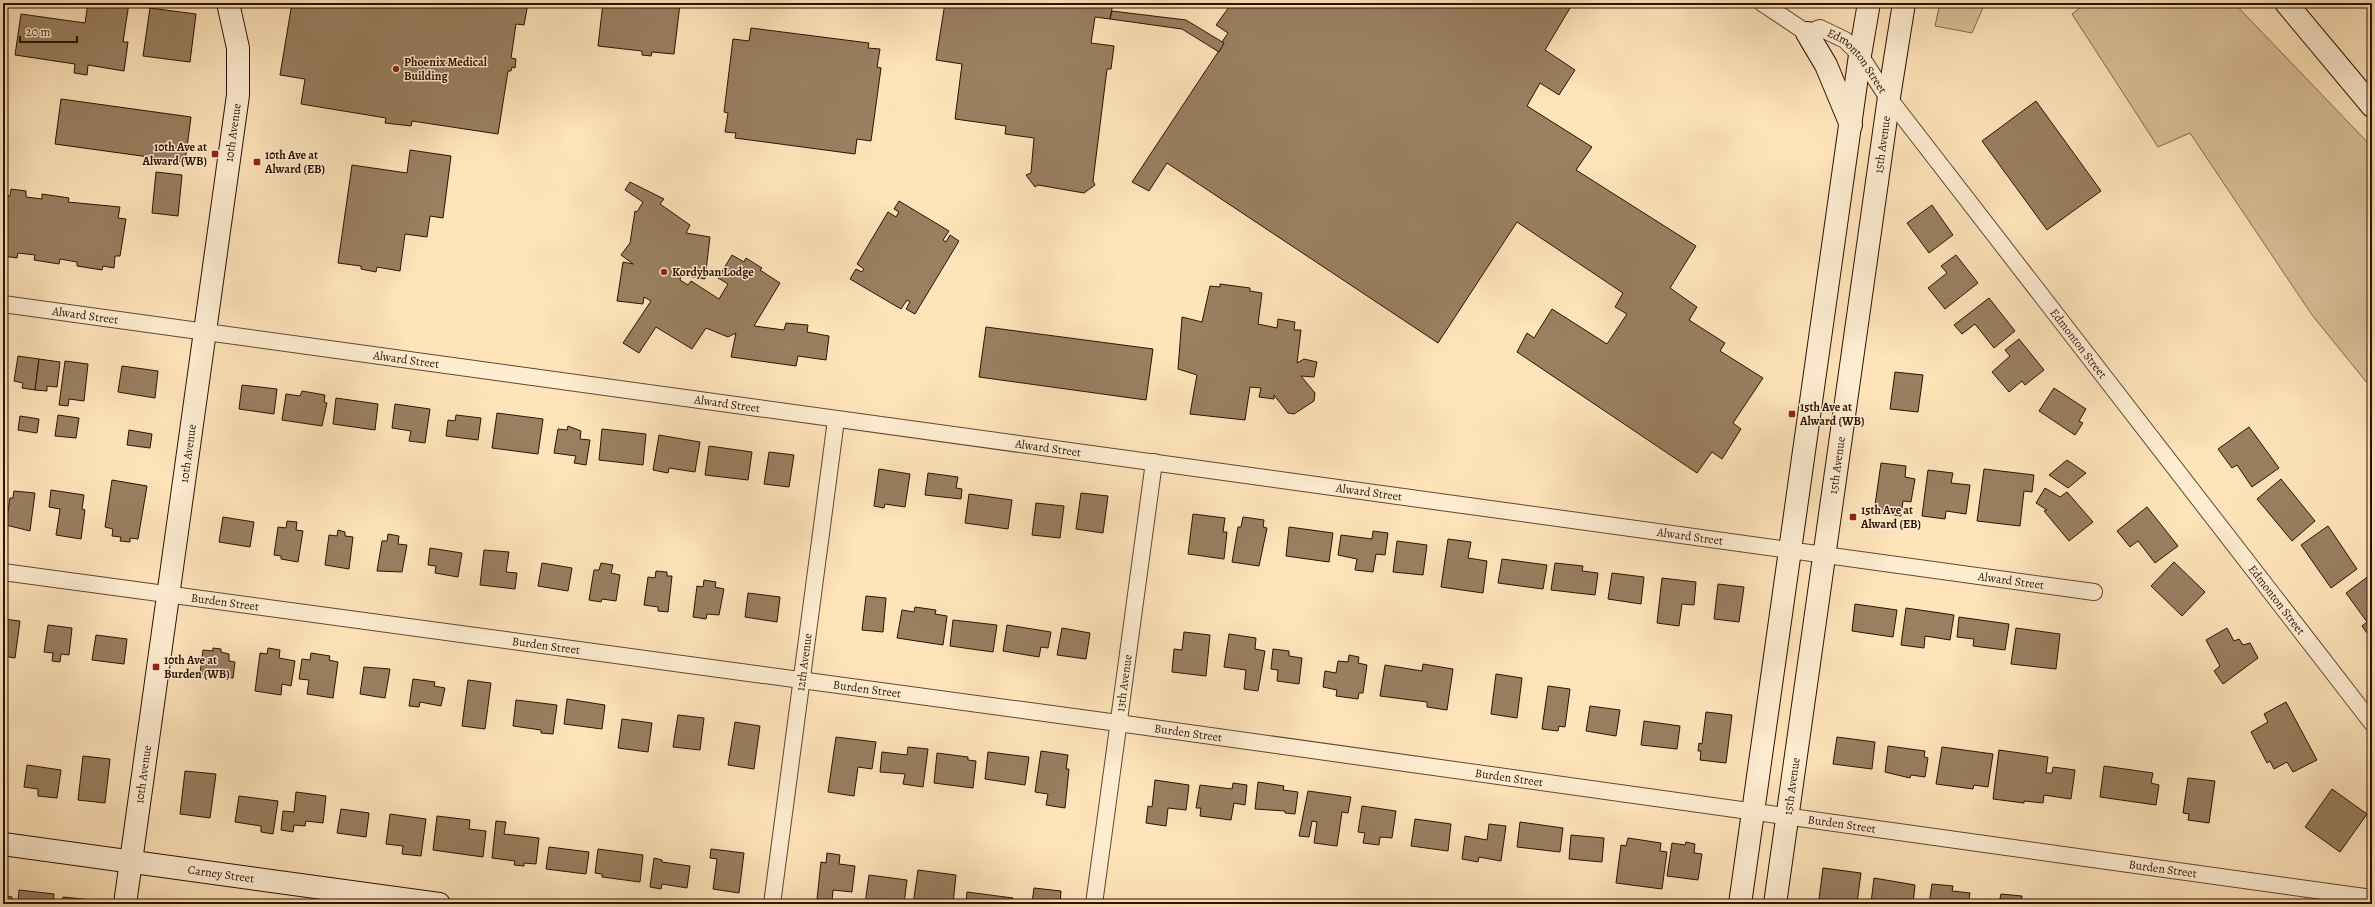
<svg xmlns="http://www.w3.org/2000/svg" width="2375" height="907" font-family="Alegreya,serif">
<rect width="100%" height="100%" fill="#ffe4ba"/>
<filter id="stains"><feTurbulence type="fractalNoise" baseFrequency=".005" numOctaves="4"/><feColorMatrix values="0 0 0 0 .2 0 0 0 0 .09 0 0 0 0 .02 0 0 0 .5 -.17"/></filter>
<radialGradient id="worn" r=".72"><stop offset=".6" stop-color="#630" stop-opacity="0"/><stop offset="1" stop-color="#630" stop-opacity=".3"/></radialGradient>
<!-- green -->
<g fill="#dbc09a" stroke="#84684d">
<polygon points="1940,3 1985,3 1972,33 1935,26"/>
<polygon points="2086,3 2234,3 2372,147 2372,389 2312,315 2190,133 2158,147 2072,14"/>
</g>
<!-- building -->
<g fill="#9a7f61" stroke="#2d1100">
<polygon points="88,3 129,3 123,42 128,42 124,71 88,65 87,75 74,73 75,64 15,55 21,14 85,23"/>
<polygon points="292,3 528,3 524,25 516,24 511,58 516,59 515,68 512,67 511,71 508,71 498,134 412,121 411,126 385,123 386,118 301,104 305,79 280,75"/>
<polygon points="603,3 680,4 674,54 652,52 651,56 642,55 642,51 598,46"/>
<polygon points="945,3 1113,3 1110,19 1095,17 1091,43 1114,46 1111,69 1107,69 1093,181 1095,185 1084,193 1038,185 1035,187 1026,175 1031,173 1034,138 1005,134 1006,126 955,119 962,64 936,60"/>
<polygon points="1232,3 1269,3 1273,6 1275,3 1573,3 1545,50 1575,70 1559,95 1540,83 1527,106 1592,147 1576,170 1696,246 1670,288 1697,307 1689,320 1725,343 1720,351 1763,378 1733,423 1741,429 1722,459 1712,452 1697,473 1517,352 1527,333 1534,338 1552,309 1607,344 1627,314 1615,307 1623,293 1517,222 1438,343 1167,163 1149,191 1132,182 1224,43 1222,42 1228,33 1216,25"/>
<polygon points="150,8 196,14 190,62 143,56"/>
<polygon points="1112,11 1186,20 1224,43 1219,52 1182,29 1110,19"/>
<polygon points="751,28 869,43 868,48 880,49 877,67 881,68 871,141 857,139 855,154 735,138 736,133 725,132 728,113 724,112 733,39 749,41"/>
<polygon points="61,99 191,117 185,162 55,144"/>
<polygon points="2036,101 2101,191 2047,230 1982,141"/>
<polygon points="410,150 451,156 443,218 430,216 427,237 405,234 400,271 377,267 376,272 361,269 361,266 338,263 352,165 407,173"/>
<polygon points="156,172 182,175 178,216 152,213"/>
<polygon points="630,182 664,199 660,204 690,225 686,233 710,237 705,279 681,275 680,280 688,285 691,281 719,299 728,284 718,278 732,255 744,262 746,258 762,268 760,270 780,283 754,326 784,330 786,323 808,325 807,332 829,336 826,360 798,356 796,366 731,357 736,333 728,337 706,328 692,349 656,327 639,353 623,343 651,301 644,297 643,304 617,301 623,262 633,264 621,255 630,243 635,211 637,212 643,202 625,190"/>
<polygon points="11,189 26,191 26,197 42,199 42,194 69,198 68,202 120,207 118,218 126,219 120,256 115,256 114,268 103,266 102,270 77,266 77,262 60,259 59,264 34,260 35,255 18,253 17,258 3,256 3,195 10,196"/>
<polygon points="899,201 949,231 943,240 946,242 950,235 959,241 915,314 906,309 910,302 907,300 901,309 850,279 856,269 862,272 864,269 857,264 888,212 896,217 899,212 894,209"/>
<polygon points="1932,205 1953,235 1929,253 1907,223"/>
<polygon points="1956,255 1978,283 1945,309 1928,288 1947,273 1941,266"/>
<polygon points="1220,284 1250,288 1250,291 1262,293 1258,324 1277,328 1278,319 1295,322 1294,330 1301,330 1297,363 1304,359 1317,362 1314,377 1301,376 1315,393 1314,401 1294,414 1288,413 1274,395 1274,399 1259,397 1261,388 1250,387 1245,420 1190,414 1197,375 1178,369 1182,317 1202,322 1210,286 1220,287"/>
<polygon points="1989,298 2015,331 1994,348 1975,324 1962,334 1954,325"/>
<polygon points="986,327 1153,349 1146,400 979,377"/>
<polygon points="2019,339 2044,370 2025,385 2022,381 2009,392 1992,372 2010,356 2005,350"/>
<polygon points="18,356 39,359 35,390 22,388 23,383 14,381"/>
<polygon points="39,359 60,362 57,387 47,386 47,391 35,390"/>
<polygon points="65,361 88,364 84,401 69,399 68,406 59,405"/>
<polygon points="122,366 158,371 155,398 118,392"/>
<polygon points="1895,372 1923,375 1918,412 1890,409"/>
<polygon points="242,385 277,389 274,414 239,409"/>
<polygon points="2054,388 2086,409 2079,421 2083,423 2075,435 2039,411"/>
<polygon points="302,391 325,395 324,402 327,403 322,426 282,420 286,394 300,396"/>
<polygon points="336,398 378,404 375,430 333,424"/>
<polygon points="395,404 430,409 425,443 409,441 411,431 392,428"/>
<polygon points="497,413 543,419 538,454 492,448"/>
<polygon points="58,415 79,418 76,438 55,436"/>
<polygon points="456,415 481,418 478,440 446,436 448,420 455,421"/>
<polygon points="20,416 39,419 37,433 18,430"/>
<polygon points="568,426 581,431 580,439 590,440 586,465 574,463 576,456 554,453 558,429 567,430"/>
<polygon points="2249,427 2279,468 2252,487 2237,465 2232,468 2218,449"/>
<polygon points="602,429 646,434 643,465 599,460"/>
<polygon points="129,430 152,434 150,448 127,445"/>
<polygon points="659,435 700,442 695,472 669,468 668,473 653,470"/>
<polygon points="709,446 752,452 748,480 705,475"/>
<polygon points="769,452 794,455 789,487 764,484"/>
<polygon points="2067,460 2086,473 2068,488 2049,475"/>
<polygon points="1881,463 1906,466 1905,477 1915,479 1911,502 1903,501 1901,516 1874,512"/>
<polygon points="879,469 910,474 905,507 885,504 884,508 874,506"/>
<polygon points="1984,469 2034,475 2032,492 2024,491 2020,526 1977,521"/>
<polygon points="1928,470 1953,473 1951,483 1970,485 1966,514 1946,511 1945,519 1922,516"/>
<polygon points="928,473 958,477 956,488 962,489 961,499 925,495"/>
<polygon points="2281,479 2315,521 2292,541 2257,499"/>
<polygon points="112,480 147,486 138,539 130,538 130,542 120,541 121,537 112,536 113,529 105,527"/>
<polygon points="2045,488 2060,497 2067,492 2093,522 2069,541 2044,511 2047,510 2036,503"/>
<polygon points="51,490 84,495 82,509 85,510 81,539 56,535 60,509 49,507"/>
<polygon points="14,491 35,493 30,531 6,525 10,498 13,498"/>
<polygon points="1081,493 1108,496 1103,533 1076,529"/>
<polygon points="969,494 1012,500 1008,529 965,523"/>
<polygon points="1036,503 1064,506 1060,538 1032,535"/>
<polygon points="2147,507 2178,546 2155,563 2138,541 2130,547 2117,531"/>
<polygon points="1193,514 1225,518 1223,532 1227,532 1224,559 1188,554"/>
<polygon points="223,517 254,522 250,547 219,542"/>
<polygon points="1243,517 1264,520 1263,527 1267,528 1259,566 1232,562 1238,527 1241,527"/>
<polygon points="287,521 297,522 296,530 303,531 298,562 281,559 281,556 274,555 278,527 286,528"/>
<polygon points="2328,526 2357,569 2331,588 2301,545"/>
<polygon points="1289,527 1333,533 1329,562 1286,556"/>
<polygon points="338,530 345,532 345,536 353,537 349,569 325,565 329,535 337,536"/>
<polygon points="1373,531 1388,533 1385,555 1376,554 1373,572 1355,570 1357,559 1338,555 1341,535 1372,539"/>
<polygon points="388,534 399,536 398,544 407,545 402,572 377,571 382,541 387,541"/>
<polygon points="1448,539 1471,542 1468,558 1487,561 1483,593 1441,587"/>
<polygon points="1397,541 1427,545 1423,575 1393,572"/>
<polygon points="430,548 462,553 458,577 435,573 436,566 428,565"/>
<polygon points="484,550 509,552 506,572 517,573 515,589 480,585"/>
<polygon points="1502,559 1547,565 1543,589 1498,583"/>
<polygon points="2174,562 2205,592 2182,616 2151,586"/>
<polygon points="542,563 572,568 568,591 538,586"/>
<polygon points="601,563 613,565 611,573 620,575 616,601 602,599 601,602 589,600 594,570 599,570"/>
<polygon points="1555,563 1583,566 1582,571 1598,573 1595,595 1551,590"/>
<polygon points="656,571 667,572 667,576 672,576 668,612 658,611 658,607 644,605 648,577 655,578"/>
<polygon points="1612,573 1644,577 1641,604 1608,599"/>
<polygon points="2370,575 2372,578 2372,640 2362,626 2367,622 2346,593"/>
<polygon points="1662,578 1696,582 1694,605 1682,604 1679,626 1657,623"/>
<polygon points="704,580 716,582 715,587 724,589 719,615 707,614 706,619 693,617 697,586 703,587"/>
<polygon points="1718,584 1744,587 1739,622 1714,619"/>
<polygon points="748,593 780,597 777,622 745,617"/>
<polygon points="866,596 886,598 883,632 862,630"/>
<polygon points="1855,604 1897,610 1893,637 1852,631"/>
<polygon points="915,607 936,610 935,614 947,616 943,645 897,638 902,610 914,612"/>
<polygon points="1906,608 1954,615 1950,640 1925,636 1924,648 1901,645"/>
<polygon points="1959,617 2009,624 2005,650 1973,646 1974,639 1957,637"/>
<polygon points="3,619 20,621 15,658 3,656"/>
<polygon points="953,620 997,625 993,652 950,646"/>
<polygon points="48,625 72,628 69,655 61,654 60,662 52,661 53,653 44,652"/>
<polygon points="1007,625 1051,632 1048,648 1041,647 1039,657 1003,651"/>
<polygon points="1062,628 1090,633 1086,659 1057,655"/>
<polygon points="2016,628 2060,634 2056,669 2011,664"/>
<polygon points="2227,628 2234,641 2239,639 2243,645 2250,643 2258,658 2223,684 2214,671 2220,666 2206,640"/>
<polygon points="1184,632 1210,635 1206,676 1172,672 1174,649 1182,650"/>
<polygon points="1229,634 1256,638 1255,649 1265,651 1258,691 1244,689 1246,670 1224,667"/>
<polygon points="96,635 127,639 124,664 92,660"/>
<polygon points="213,648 221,649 221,652 229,654 229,661 235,662 233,678 200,674 203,650 213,651"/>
<polygon points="268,648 280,650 279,658 295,661 291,686 282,684 281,695 255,691 260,653 267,654"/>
<polygon points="1273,649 1289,651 1289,656 1302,658 1299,684 1277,681 1278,670 1271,669"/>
<polygon points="311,653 330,656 329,660 338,662 333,698 307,694 309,680 299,679 302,659 310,660"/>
<polygon points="1349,655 1359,657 1358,663 1367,665 1363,693 1359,693 1358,699 1336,696 1337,690 1323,687 1325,671 1336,673 1338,661 1348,662"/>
<polygon points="1423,664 1453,669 1447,710 1427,707 1427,702 1380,696 1385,665 1422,671"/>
<polygon points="364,667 390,669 385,698 360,694"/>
<polygon points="1496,674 1522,678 1517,718 1491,714"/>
<polygon points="413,679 435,682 434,686 445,688 441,706 420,702 419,707 409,706"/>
<polygon points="468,680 491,683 485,729 462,726"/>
<polygon points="1548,686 1570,689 1565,727 1559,726 1558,731 1542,729"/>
<polygon points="567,699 605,705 602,729 564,724"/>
<polygon points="516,700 557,705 553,734 541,733 541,730 513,726"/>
<polygon points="2286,702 2317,760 2293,772 2287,762 2274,769 2270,761 2267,763 2251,732 2268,722 2264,714"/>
<polygon points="1590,706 1620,710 1616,736 1586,731"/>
<polygon points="1706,712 1732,715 1726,763 1700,760 1701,751 1698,751 1699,743 1702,744"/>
<polygon points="678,715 704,718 700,750 673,747"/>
<polygon points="622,719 652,723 648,752 618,748"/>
<polygon points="1644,721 1680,726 1677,749 1641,745"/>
<polygon points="735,722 760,726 754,769 728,765"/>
<polygon points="836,737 876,742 872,769 858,767 854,796 828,792"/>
<polygon points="1837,737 1875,742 1872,769 1833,764"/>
<polygon points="1888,746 1925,751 1924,757 1928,758 1925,777 1911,775 1910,778 1885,772"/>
<polygon points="908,747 928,749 923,787 903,784 905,774 880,772 882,752 907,755"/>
<polygon points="1942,747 1993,754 1988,787 1974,785 1973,789 1936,784"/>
<polygon points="1999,750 2048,757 2046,773 2052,773 2053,767 2075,770 2071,799 2044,795 2043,803 2024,801 2024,803 1993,799"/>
<polygon points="1041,751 1068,755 1066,769 1069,769 1065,808 1046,805 1048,794 1035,792"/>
<polygon points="988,752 1029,757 1025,785 985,779"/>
<polygon points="937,753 968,757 968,760 976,761 973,788 934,783"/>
<polygon points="83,756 110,759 105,803 78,800"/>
<polygon points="27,765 61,770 57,798 38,796 38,789 24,787"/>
<polygon points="2104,766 2153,773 2151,783 2159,785 2156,805 2100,797"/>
<polygon points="185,771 216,774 210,818 180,814"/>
<polygon points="2188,778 2215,781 2209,823 2188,820 2189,814 2183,813"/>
<polygon points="1155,780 1189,785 1186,810 1168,808 1166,826 1146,823 1148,806 1152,807"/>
<polygon points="1258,782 1284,786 1283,790 1298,792 1295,814 1285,813 1285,811 1255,809"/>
<polygon points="1233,783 1247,785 1245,805 1234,803 1231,820 1200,816 1201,808 1196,808 1200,785 1232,789"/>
<polygon points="2332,789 2367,814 2340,852 2305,827"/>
<polygon points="1308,791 1351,797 1348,813 1342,812 1337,846 1314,843 1317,822 1312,821 1309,837 1299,836"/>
<polygon points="296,792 326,796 323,823 306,821 305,826 294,825 293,832 281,830 283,811 294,812"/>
<polygon points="239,796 278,801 273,834 261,832 261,826 235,822"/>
<polygon points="1362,806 1396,811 1392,838 1380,837 1379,845 1363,843 1365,833 1358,832"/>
<polygon points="341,809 369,813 366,837 337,833"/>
<polygon points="390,814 426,819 421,856 402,854 403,846 386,844"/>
<polygon points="437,816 470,820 469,829 486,831 483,857 433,850"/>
<polygon points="1415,819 1451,824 1448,851 1411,846"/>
<polygon points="496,821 506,822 504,834 539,838 536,864 524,863 524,866 514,865 515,861 492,858"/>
<polygon points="1520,822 1563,828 1560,852 1517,847"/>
<polygon points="1489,824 1506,826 1501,861 1479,857 1478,862 1462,859 1465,836 1487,840"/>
<polygon points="1571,835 1604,838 1602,862 1569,859"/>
<polygon points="1628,838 1661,843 1660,851 1667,852 1662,889 1616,883 1621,845 1626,846"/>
<polygon points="1686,842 1695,844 1694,853 1702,854 1698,880 1667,876 1672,843 1685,845"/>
<polygon points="549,847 589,852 586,874 546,869"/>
<polygon points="598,849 643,855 640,882 602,877 602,874 595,873"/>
<polygon points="711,849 744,853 739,893 713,889 717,859 710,858"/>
<polygon points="827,853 840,855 839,864 855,866 852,892 833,890 832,901 817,899 821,862 826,863"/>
<polygon points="654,858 662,860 662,862 690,866 687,888 662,884 661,889 650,887"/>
<polygon points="1823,868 1861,873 1857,903 1819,899"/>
<polygon points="918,870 956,875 953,904 935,901 929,904 913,904"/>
<polygon points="869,875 907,880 904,904 865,904"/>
<polygon points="1874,878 1915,885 1913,904 1871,903"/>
<polygon points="1932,884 1953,886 1952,891 1970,893 1968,904 1929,904"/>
<polygon points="1034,888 1061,891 1060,904 1020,904 1021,902 1032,903"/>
<polygon points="19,890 54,894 53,904 18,904"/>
<polygon points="967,892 1013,898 1012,904 966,904"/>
<polygon points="2001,894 2022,896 2021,904 1984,904 1984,901 1999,903"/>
<polygon points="3,895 12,897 11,904 3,904"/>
<polygon points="63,897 91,900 90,904 62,904"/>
</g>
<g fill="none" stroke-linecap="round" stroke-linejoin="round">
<!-- street casing -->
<g stroke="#62462e" stroke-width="18">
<g id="street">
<path id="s1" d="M 1762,3 L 1807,33 L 1820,28 L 1845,40 L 1860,55 L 1884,92 L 2372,723"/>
<path id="s2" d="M 3,304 L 2094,592"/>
<path id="s3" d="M 3,572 L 1118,723 L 2372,898"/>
<path id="s4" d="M 772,904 L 836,420"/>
<path id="s5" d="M 1094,904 L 1154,462"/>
</g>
</g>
<!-- secondary casing -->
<g stroke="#2d1100" stroke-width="24">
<g id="secondary">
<polyline points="2286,3 2372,106"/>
<polyline points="1807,33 1826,65 1851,125"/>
<path id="s6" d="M 3,844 L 439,904"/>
<path id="s7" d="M 125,904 L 238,95 L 238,48 L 228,3"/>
<polyline points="1740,904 1860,55 1869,3"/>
<path id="s8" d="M 1775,904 L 1889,97 L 1904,3"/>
</g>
</g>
<!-- street -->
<use href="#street" stroke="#ffedd2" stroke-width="16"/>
<!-- secondary -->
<use href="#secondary" stroke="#ffedd2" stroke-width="22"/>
</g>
<!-- markers -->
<g fill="#8f2418" stroke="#ffedd2" stroke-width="1.5">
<circle cx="396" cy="69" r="4"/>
<rect x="211" y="150" width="8" height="8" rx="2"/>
<rect x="253" y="158" width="8" height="8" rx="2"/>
<circle cx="664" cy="272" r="4"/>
<rect x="1788" y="410" width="8" height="8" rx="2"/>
<rect x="1849" y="513" width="8" height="8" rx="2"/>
<rect x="152" y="663" width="8" height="8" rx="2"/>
</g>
<g text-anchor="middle" stroke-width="3" stroke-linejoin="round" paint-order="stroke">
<!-- poi labels -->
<g font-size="12" font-weight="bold" fill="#2d1100" stroke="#ffedd2" text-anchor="start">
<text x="404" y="66">Phoenix Medical<tspan x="404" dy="14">Building</tspan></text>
<text x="207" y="151" text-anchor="end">10th Ave at<tspan x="207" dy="14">Alward (WB)</tspan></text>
<text x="265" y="159">10th Ave at<tspan x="265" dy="14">Alward (EB)</tspan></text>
<text x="672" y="276">Kordyban Lodge</text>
<text x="1800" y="411">15th Ave at<tspan x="1800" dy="14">Alward (WB)</tspan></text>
<text x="1861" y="514">15th Ave at<tspan x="1861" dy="14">Alward (EB)</tspan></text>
<text x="164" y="664">10th Ave at<tspan x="164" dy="14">Burden (WB)</tspan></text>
</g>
<!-- street labels -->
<g font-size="12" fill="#2d1100" stroke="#ffedd2">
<text dy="4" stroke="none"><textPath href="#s1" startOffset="119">Edmonton Street</textPath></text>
<text dy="4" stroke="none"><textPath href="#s7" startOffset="779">10th Avenue</textPath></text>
<text dy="4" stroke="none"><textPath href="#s8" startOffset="767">15th Avenue</textPath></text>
<text dy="4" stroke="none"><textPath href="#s2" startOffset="83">Alward Street</textPath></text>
<text dy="4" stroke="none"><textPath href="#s1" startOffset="479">Edmonton Street</textPath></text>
<text dy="4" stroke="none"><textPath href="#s2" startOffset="407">Alward Street</textPath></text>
<text dy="4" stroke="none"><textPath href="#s2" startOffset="731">Alward Street</textPath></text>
<text dy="4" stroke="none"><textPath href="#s2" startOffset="1055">Alward Street</textPath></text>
<text dy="4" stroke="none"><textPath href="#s7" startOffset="455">10th Avenue</textPath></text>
<text dy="4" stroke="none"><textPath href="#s8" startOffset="443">15th Avenue</textPath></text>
<text dy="4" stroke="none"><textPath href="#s2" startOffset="1379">Alward Street</textPath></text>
<text dy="4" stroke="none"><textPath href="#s2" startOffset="1703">Alward Street</textPath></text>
<text dy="4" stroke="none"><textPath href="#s2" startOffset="2027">Alward Street</textPath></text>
<text dy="4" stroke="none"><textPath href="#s1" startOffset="803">Edmonton Street</textPath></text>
<text dy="4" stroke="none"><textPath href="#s3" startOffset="224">Burden Street</textPath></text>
<text dy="4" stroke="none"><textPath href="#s3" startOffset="548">Burden Street</textPath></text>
<text dy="4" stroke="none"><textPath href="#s4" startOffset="244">12th Avenue</textPath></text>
<text dy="4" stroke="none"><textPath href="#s5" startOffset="223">13th Avenue</textPath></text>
<text dy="4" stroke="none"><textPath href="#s3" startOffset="872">Burden Street</textPath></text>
<text dy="4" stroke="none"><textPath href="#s3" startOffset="1196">Burden Street</textPath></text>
<text dy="4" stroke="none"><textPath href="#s7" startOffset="131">10th Avenue</textPath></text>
<text dy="4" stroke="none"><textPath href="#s3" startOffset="1520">Burden Street</textPath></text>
<text dy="4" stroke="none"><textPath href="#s8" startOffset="119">15th Avenue</textPath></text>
<text dy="4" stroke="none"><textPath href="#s3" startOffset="1856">Burden Street</textPath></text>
<text dy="4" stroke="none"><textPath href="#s3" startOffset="2180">Burden Street</textPath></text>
<text dy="4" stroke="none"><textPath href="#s6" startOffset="220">Carney Street</textPath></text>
</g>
</g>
<!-- margin -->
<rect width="2375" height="907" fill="none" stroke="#ffe4ba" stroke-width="16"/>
<rect x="4" y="4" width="2367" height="899" fill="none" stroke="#2d1100" stroke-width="2"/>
<rect x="8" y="8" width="2359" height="891" fill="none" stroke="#2d1100"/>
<!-- scale -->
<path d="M20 36v6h57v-6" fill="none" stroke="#2d1100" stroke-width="2"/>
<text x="26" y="36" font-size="12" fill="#2d1100" stroke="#ffedd2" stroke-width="3" paint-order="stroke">20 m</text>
<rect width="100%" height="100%" filter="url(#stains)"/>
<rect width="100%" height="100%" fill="url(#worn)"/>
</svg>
